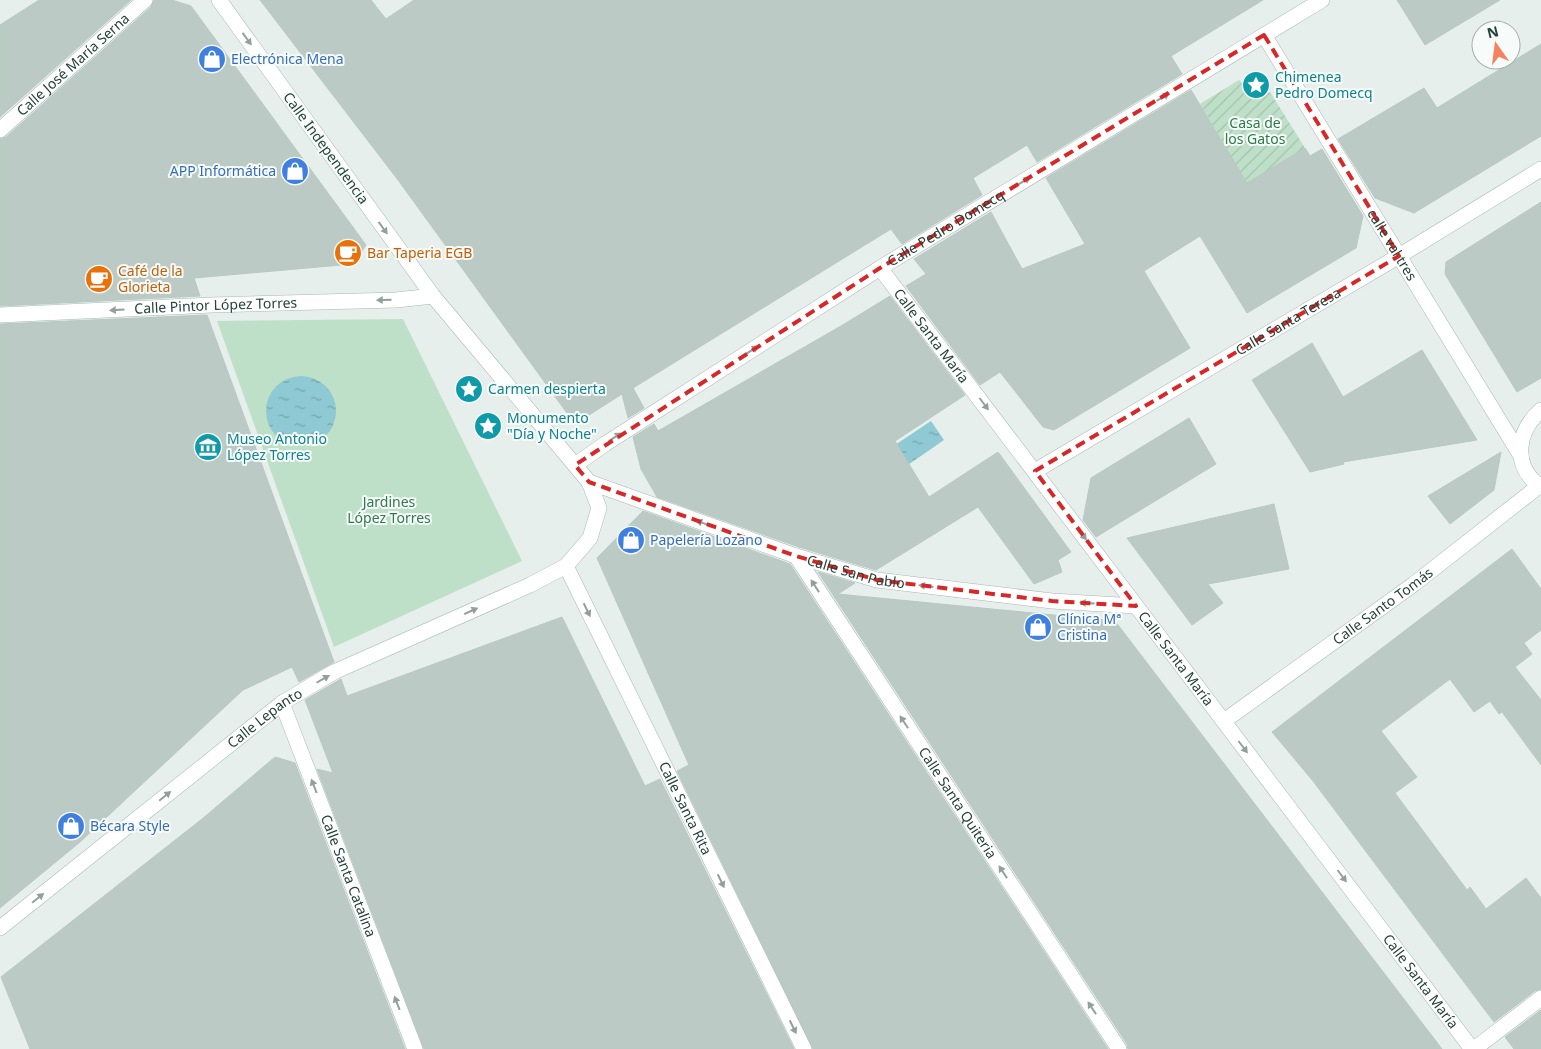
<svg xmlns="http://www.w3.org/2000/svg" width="1541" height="1049" font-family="'Noto Sans',sans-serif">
<defs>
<pattern id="garden-furrows" width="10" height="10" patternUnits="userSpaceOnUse" patternTransform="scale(1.25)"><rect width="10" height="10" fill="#bfe0c8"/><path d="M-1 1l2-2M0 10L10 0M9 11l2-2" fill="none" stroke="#a4c1ad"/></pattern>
<pattern id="water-ripples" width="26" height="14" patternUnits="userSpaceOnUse" patternTransform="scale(1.25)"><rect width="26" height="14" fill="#8ec9d4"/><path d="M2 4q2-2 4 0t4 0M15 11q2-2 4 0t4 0" fill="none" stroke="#74a5ad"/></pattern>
</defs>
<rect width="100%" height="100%" fill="#e6efeb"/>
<!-- park -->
<polygon fill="#bfe0c8" points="403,319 522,561 334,647 217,321"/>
<!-- garden -->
<polygon fill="url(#garden-furrows)" points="1239,80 1254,95 1262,95 1270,92 1305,148 1247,183 1200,104"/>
<!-- water -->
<g fill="url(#water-ripples)">
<circle cx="301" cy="411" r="35"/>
<polygon points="931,421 944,440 902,469 889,449"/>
</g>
<!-- building -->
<g fill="#bbcac4" stroke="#b8c9c2">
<polygon points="39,0 131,0 0,117 0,25"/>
<polygon points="154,0 172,0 191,6 366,245 353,264 194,278 200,296 0,306 0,139 6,137 151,7"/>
<polygon points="260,0 371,0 386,19 414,0 1263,0 1171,56 1182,74 1037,162 1027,145 973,178 982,195 902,244 891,229 633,388 644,408 628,418 622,394 575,424 398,180"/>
<polygon points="1397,0 1500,0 1425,45"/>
<polygon points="1541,44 1541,136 1414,213 1375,198 1338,139 1424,88 1437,108"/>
<polygon points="1191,90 1247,183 1305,148 1310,156 1322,149 1363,216 1356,248 1247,313 1200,236 1144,271 1190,348 1054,430 1043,427 1000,372 980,385 906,286 926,274 914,259 991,212 1022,269 1085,244 1046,178"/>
<polygon points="1541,202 1541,378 1517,392 1445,274 1446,262"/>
<polygon points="890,296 965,395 895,441 929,497 998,452 1071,552 1058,560 1062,572 1034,584 978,507 876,570 799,547 657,497 641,469 633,437 654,424 658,431 841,326"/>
<polygon points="207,315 334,662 299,682 292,667 243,690 80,842 0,908 0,324"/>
<polygon points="1312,343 1343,397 1422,350 1477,440 1343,462 1344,464 1310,472 1252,380"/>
<polygon points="1189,418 1216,464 1096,537 1083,520 1091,478"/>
<polygon points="1501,452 1494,490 1450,524 1428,496"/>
<polygon points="1274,504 1289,569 1208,584 1223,603 1192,625 1127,538"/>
<polygon points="643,511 790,564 1108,1049 813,1049 677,771 689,765 597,558"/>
<polygon points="1512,549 1541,589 1541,630 1524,643 1532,654 1515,667 1541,700 1541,765 1502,712 1499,714 1490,701 1474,712 1450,679 1381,731 1417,777 1395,793 1467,890 1470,887 1486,909 1526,878 1541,898 1541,989 1535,991 1494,1022 1313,781 1272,732"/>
<polygon points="818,572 855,583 838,594 1115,621 1442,1049 1128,1049 1127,1044"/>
<polygon points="562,617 645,786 660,779 794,1049 424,1049 317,769 333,773 305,700 341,679 347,696"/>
<polygon points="275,757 295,763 405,1049 30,1049 1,977 202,819"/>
<polygon points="1541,1010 1541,1049 1514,1049 1505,1037"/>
</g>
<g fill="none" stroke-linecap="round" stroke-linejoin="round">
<!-- street casing -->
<g stroke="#a8b8b2" stroke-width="16">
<g id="street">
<path id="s1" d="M 1264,35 L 1521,456"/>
<path id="s2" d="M 0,130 L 145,0"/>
<path id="s3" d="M 880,268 L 1472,1049"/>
<path id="s4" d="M 0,315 L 212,305 L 396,300 L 433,296"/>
<path d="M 1541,410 C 1516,432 1512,467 1541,487"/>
<path id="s5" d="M 575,465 L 605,444 L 880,268 L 1322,0"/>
<path id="s6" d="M 1035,471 L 1399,256 L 1541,169"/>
<path id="s7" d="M 589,482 L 796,556 L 877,580 L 1052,601 L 1136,606"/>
<path id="s8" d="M 796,556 L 1119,1049"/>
<path id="s9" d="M 566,566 L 804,1049"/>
<path id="s10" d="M 282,703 L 415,1049"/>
<path id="s11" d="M 1224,721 L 1414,584 L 1539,486"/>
<path id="s12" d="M 0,928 L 282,703 L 334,672 L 530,585 L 566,566 L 590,538 L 599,508 L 589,482 L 433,296 L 219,0"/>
<polyline points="1474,1049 1541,998"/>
</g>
</g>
<!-- street -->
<use href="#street" stroke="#fff" stroke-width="15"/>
</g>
<!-- one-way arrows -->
<defs><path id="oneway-solid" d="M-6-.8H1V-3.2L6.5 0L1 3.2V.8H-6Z" transform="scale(1.25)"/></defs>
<g fill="#92a09c">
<use href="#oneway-solid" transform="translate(247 39) rotate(54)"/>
<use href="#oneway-solid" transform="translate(1163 97) rotate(-31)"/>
<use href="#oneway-solid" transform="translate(1024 181) rotate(-31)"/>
<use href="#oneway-solid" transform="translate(383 228) rotate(54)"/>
<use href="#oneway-solid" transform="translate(384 300) rotate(178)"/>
<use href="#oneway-solid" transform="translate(117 310) rotate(177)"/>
<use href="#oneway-solid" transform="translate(752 350) rotate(-33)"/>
<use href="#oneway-solid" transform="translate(984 404) rotate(53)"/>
<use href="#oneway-solid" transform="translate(615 437) rotate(-33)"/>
<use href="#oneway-solid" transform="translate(703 523) rotate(-160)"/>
<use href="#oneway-solid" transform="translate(1082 534) rotate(53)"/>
<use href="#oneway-solid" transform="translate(815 586) rotate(-123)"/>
<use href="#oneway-solid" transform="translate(926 586) rotate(-173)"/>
<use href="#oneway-solid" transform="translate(1087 603) rotate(-177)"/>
<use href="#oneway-solid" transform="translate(587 610) rotate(64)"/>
<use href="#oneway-solid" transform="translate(471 611) rotate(-24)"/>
<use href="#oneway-solid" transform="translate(323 679) rotate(-30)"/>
<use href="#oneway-solid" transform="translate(904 722) rotate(-123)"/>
<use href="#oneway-solid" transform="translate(1243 747) rotate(53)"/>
<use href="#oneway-solid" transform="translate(314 786) rotate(-111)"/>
<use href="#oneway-solid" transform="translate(165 796) rotate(-39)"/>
<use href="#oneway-solid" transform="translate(1003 872) rotate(-123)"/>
<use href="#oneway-solid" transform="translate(1342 876) rotate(53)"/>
<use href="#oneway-solid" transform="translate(721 881) rotate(64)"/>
<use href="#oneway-solid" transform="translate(38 898) rotate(-39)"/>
<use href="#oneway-solid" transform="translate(397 1003) rotate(-111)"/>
<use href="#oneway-solid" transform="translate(1092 1008) rotate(-123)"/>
<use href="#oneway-solid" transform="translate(793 1027) rotate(64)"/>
</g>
<!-- marked area -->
<path fill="none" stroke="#d62828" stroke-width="4" stroke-dasharray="10 6" stroke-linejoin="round" d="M 1264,35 L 1399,256 L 1035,471 L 1136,606 L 1052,601 L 877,580 L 796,556 L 589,482 L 575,465 L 880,268 Z"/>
<!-- icons -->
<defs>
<g id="shop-disc" transform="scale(1.4375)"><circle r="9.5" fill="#3f7fe0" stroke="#f7fbf9"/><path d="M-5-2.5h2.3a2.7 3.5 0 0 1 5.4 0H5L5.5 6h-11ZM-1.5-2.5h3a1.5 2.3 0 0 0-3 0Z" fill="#fff"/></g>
<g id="sight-disc" transform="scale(1.4375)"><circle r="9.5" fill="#0f9aa8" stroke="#f7fbf9"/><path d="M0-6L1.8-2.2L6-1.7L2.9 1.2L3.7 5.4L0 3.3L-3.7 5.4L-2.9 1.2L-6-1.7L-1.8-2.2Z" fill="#fff"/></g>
<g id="cafe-disc" transform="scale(1.4375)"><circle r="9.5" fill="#e8710a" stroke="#f7fbf9"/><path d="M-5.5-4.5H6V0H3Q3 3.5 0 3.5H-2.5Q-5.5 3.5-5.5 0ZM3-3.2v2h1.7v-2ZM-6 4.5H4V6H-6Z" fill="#fff"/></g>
<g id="museum-disc" transform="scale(1.4375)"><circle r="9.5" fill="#0f9aa8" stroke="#f7fbf9"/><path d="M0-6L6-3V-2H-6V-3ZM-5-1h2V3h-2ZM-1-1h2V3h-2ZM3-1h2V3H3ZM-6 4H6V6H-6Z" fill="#fff"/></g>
</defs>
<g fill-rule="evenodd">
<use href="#shop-disc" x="212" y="59"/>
<use href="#sight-disc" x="1256" y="85"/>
<use href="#shop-disc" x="295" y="171"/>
<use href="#cafe-disc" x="348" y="253"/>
<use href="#cafe-disc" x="99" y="279"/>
<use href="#sight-disc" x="469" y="389"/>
<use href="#sight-disc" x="488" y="426"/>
<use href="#museum-disc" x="208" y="447"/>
<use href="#shop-disc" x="631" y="540"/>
<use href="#shop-disc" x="1038" y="627"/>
<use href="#shop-disc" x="71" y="826"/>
</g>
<g text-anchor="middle" stroke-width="4" stroke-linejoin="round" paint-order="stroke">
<!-- shop labels -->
<g font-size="14" fill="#366cbe" stroke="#f7fbf9" text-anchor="start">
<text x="231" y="64">Electrónica Mena</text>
<text x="276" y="176" text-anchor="end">APP Informática</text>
<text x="650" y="545">Papelería Lozano</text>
<text x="1057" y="624">Clínica Mª<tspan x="1057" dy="16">Cristina</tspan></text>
<text x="90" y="831">Bécara Style</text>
</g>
<!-- street labels -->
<g font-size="14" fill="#24423a" stroke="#f7fbf9">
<text dy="5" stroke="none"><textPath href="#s2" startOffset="98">Calle José María Serna</textPath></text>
<text transform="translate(326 148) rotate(54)" y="5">Calle Independencia</text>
<text dy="5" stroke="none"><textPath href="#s5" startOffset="440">Calle Pedro Domecq</textPath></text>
<text dy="5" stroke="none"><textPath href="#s1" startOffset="246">calle val tres</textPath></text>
<text dy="5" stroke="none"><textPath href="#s4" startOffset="216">Calle Pintor López Torres</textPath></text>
<text dy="5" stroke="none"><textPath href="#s6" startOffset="294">Calle Santa Teresa</textPath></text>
<text dy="5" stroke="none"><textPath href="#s3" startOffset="85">Calle Santa María</textPath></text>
<text dy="5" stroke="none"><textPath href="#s7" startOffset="282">Calle San Pablo</textPath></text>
<text dy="5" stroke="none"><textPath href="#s11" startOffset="196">Calle Santo Tomás</textPath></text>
<text dy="5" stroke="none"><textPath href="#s3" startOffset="490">Calle Santa María</textPath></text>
<text dy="5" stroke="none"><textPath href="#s12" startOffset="338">Calle Lepanto</textPath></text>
<text dy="5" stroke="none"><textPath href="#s8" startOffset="295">Calle Santa Quiteria</textPath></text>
<text dy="5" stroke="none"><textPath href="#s9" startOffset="270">Calle Santa Rita</textPath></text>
<text dy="5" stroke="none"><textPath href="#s10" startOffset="185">Calle Santa Catalina</textPath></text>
<text dy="5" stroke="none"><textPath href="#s3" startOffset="895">Calle Santa María</textPath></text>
</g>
<!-- culture labels -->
<g font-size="14" fill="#0d838f" stroke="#f7fbf9" text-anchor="start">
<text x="1275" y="82">Chimenea<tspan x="1275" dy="16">Pedro Domecq</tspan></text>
<text x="488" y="394">Carmen despierta</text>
<text x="507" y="423">Monumento<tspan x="507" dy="16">"Día y Noche"</tspan></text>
<text x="227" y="444">Museo Antonio<tspan x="227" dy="16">López Torres</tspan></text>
</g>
<!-- park labels -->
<g font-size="14" fill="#2d7a4b" stroke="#f7fbf9">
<text x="1255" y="128">Casa de<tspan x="1255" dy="16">los Gatos</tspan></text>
<text x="389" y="507">Jardines<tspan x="389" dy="16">López Torres</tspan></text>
</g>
<!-- food labels -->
<g font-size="14" fill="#c56008" stroke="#f7fbf9" text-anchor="start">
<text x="367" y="258">Bar Taperia EGB</text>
<text x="118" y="276">Café de la<tspan x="118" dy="16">Glorieta</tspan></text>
</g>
</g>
<!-- north arrow -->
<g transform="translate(1496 45) rotate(346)"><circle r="24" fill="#f7fbf9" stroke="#a3b1ad"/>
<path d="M0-4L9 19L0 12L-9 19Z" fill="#f4845f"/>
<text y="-8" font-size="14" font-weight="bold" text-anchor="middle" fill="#24423a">N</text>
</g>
</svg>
